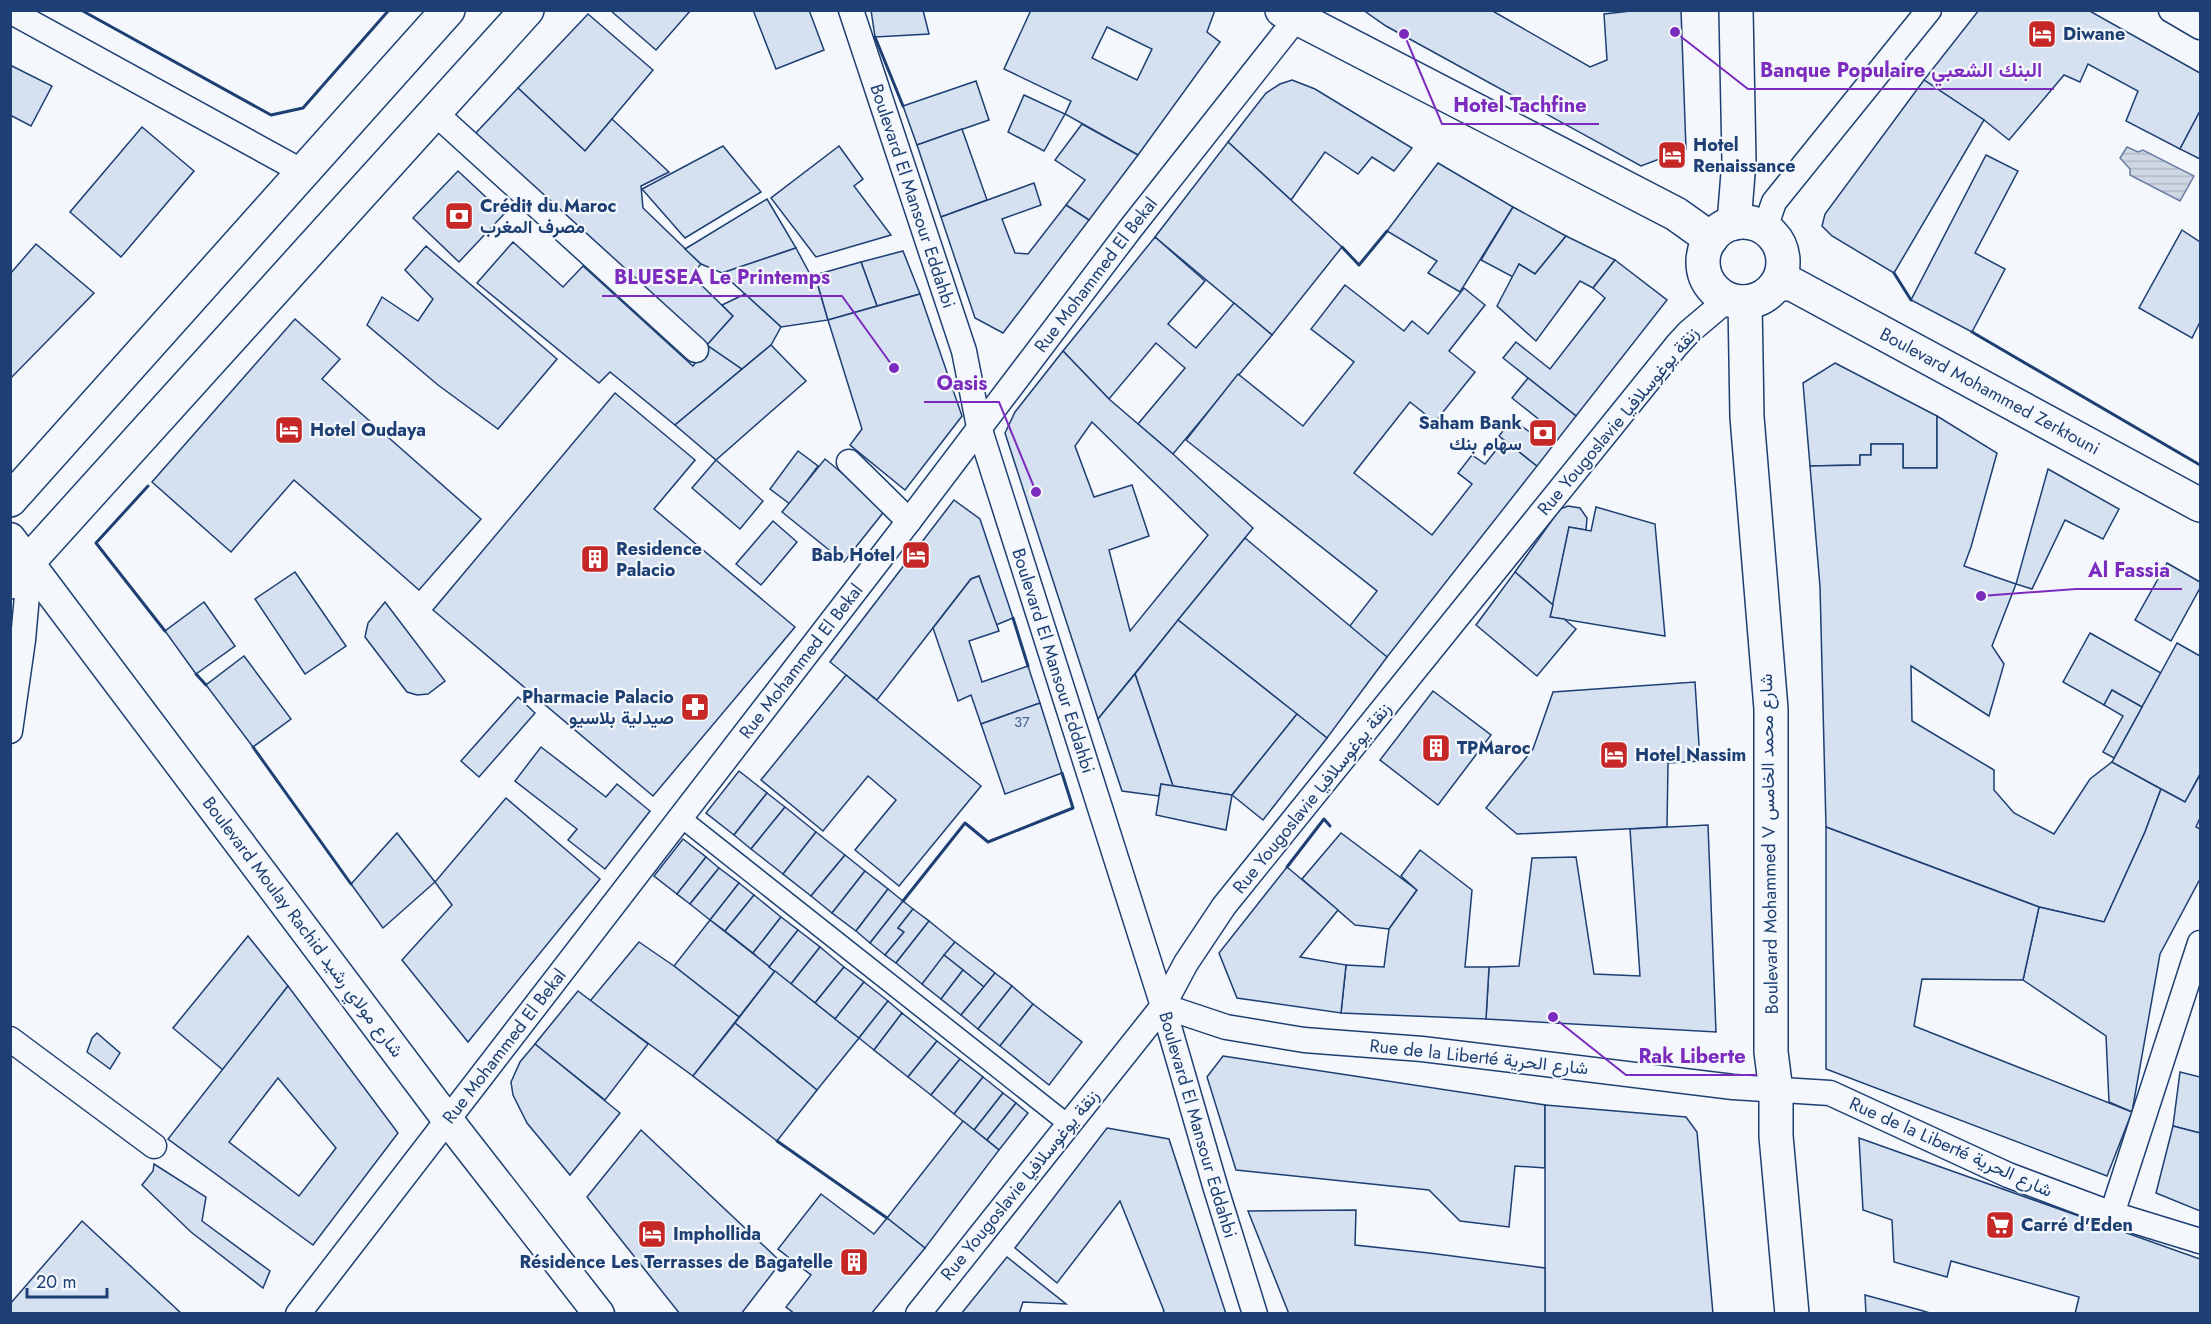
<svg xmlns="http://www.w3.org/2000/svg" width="2211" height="1324" font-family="Jost,Vazirmatn,sans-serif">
<defs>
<pattern id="water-rules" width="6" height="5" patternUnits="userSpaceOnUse" patternTransform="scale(1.5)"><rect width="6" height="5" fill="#cfd7e4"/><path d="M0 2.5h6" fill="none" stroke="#b1bac7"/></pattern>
</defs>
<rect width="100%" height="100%" fill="#f4f7fb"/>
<!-- water -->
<polygon fill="url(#water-rules)" stroke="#687fa3" stroke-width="1.5" points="2127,147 2138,152 2143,150 2194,176 2180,201 2130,175 2130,169 2120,158"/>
<!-- building -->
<g fill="#d5e0f0" stroke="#1d3f73" stroke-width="1.5" fill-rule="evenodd">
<polygon points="610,10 691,10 656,50"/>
<polygon points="753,10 809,10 824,50 776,69"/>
<polygon points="871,10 923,10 929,34 875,37"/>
<path d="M 1031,10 L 1215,10 L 1207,32 L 1220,42 L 1138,155 L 1065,114 L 1071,101 L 1004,69 ZM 1107,27 L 1152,49 L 1137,80 L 1092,58 Z"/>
<polygon points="1363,10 1491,10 1590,67 1607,60 1604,14 1640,10 1681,10 1686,149 1641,166 1386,26"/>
<polygon points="1979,10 2088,10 2200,73 2200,111 2180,149 2126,121 2138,91 2088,64 2080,82 2064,75 2009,140 1984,120 1924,80"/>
<polygon points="588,14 653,70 585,151 518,88"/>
<polygon points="10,65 52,86 31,126 10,115"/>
<polygon points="1292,80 1315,89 1412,148 1394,171 1372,157 1358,174 1325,152 1291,200 1228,142 1266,93 1280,84"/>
<polygon points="1924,80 1984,120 1894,273 1832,236 1822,226 1825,214"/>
<polygon points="976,81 989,120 917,145 903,106"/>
<polygon points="518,88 585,151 612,119 669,172 641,186 643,208 701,264 691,275 733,316 707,345 474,135"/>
<polygon points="1024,95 1065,114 1044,151 1008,132"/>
<polygon points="2200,111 2200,159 2180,149"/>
<polygon points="1082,124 1138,155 1089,220 1066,205 1085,180 1055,160"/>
<polygon points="142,127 194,171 121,257 70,212"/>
<polygon points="962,129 987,200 941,217 917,145"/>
<polygon points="1228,142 1342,247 1272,335 1155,237"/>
<polygon points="723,146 761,192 685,238 642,189"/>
<polygon points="839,146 863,179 854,186 891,235 816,257 771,198"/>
<polygon points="1986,155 2018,171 1975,253 2005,269 1972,332 1911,300"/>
<polygon points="1438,163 1513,207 1460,292 1428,273 1437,261 1387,231"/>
<polygon points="458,171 504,214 459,262 413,218"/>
<polygon points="1034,183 1041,205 1002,219 1015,253 1028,254 1066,205 1089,220 1003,333 975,318 941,217"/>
<polygon points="767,199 796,248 722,273 701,264 685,249"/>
<polygon points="1513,207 1566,236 1535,274 1519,264 1513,277 1481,260"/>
<polygon points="2182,230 2200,242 2200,322 2192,338 2139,308"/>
<polygon points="1566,236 1615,260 1593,288 1580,281 1536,341 1497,306 1519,264 1535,274"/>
<polygon points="1155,237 1205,281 1168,324 1196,348 1234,303 1272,335 1173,454 1138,424 1185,368 1156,343 1109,399 1063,351"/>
<polygon points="513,242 563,287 583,266 693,366 707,345 742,369 675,425 610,372 599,383 477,283"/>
<polygon points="36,244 94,293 10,379 10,274"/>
<polygon points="426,246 557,359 498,429 438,385 367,325 382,297 418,321 433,299 405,270"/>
<polygon points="796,248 811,276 815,275 828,320 781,327 722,273"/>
<polygon points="903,251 920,294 877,306 861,262"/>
<polygon points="1615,260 1667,300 1576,416 1503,358 1516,342 1550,369 1605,298 1593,288"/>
<polygon points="861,262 877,306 828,320 815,275"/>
<polygon points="1345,285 1404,331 1412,321 1428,334 1464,288 1485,305 1449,351 1475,372 1435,422 1410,402 1354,473 1432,535 1472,484 1458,473 1472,455 1485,464 1504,440 1537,466 1387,657 1349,627 1377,591 1186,440 1238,374 1303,426 1354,362 1311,329"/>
<polygon points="745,294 781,327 771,345 742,369 707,345 733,316 722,305"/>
<polygon points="920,294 962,416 905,490 850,445 862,429 828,320"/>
<polygon points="295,319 340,359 322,379 481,519 419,590 294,480 231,552 152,482"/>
<polygon points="771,345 806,381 716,460 675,425"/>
<path d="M 1063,351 L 1109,399 L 1173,454 L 1253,528 L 1098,719 L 1005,433 L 1015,412 ZM 1092,422 L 1208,535 L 1130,631 L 1109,550 L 1149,536 L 1132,485 L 1094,497 L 1075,446 Z"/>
<polygon points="1835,363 1937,416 1937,468 1903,468 1903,444 1871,444 1871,455 1860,455 1860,465 1810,466 1803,383"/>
<polygon points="1528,378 1576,416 1537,466 1499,436 1512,419 1531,433 1541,421 1512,398"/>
<polygon points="615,393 695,460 654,509 795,627 653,796 433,610"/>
<polygon points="1937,416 1997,453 1971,547 1964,566 2016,584 1992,646 2004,664 1989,716 1911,666 1912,721 1994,770 1994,790 2014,813 2054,834 2090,779 2112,762 2161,789 2145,832 2104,922 2039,907 1826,827 1820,587 1810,466 1860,465 1860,455 1871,455 1871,444 1903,444 1903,468 1937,468"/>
<polygon points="798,451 818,466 790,504 770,489"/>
<polygon points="825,459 886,509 844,562 782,512"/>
<polygon points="716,460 763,501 740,529 692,488"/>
<polygon points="2048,469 2119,509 2103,539 2065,520 2032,589 2016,584"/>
<polygon points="954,500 980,519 1013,618 996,625 979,576 971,579 877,700 830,662"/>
<polygon points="1568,506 1580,508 1587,518 1586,530 1569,527 1553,605 1515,572 1560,509"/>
<polygon points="1596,507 1655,524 1665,636 1550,617 1569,527 1591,531"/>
<polygon points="773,521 797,542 761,585 736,564"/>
<polygon points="1245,538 1387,657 1327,738 1178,620"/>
<polygon points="2167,563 2200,582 2200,588 2171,641 2135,620"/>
<polygon points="295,572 346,646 305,674 255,599"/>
<polygon points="1515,572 1553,605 1550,617 1564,619 1576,629 1537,676 1476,625"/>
<polygon points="979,576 999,631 969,641 982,682 1028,666 1040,703 981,724 971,695 958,701 933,628 971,579"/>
<polygon points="204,602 235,646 196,674 165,631"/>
<polygon points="385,602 445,681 428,694 417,695 407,692 365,637 368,623"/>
<polygon points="1178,620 1297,714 1232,795 1173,786 1135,674"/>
<polygon points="2090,633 2161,673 2142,707 2112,690 2104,705 2063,682"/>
<polygon points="2177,643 2200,656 2200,774 2185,802 2112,762"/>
<polygon points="244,656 291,719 253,747 206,685"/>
<polygon points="1135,674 1173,786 1161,784 1159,796 1122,791 1098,719"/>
<polygon points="846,675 981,786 899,886 855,850 896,800 868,776 823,831 761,780"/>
<polygon points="1695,682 1700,761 1668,763 1667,827 1517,834 1486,808 1533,749 1553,692"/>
<polygon points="2112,690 2142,707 2114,758 2103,752 2123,716 2104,705"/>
<polygon points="1433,691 1491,735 1438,805 1380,760"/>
<polygon points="518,697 535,713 479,777 461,761"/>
<polygon points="1040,703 1062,773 1005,794 981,724"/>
<polygon points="1297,714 1327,738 1263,820 1232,795"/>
<polygon points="541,747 606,797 617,784 650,811 605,869 568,840 577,829 515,781"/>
<polygon points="739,771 767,793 734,835 706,813"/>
<polygon points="2200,775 2200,818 2196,827 2200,829 2200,879 2160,954 2132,1112 2109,1102 2106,1036 2023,980 2039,907 2104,922 2145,832 2161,789 2185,802"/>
<polygon points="1161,784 1232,795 1226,830 1156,815"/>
<polygon points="767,793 785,807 751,849 734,835"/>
<polygon points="506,798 600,879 468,1042 402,960 452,905 435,882"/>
<polygon points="785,807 816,832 783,874 751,849"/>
<polygon points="1708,825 1716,1032 1486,1019 1489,967 1519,966 1532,858 1576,857 1594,974 1640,976 1630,829"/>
<polygon points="1826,827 2039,907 2023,980 1922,979 1914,1026 2132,1112 2107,1176 1826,1069"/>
<polygon points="816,832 845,855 811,896 783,874"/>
<polygon points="397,833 435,882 383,928 351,884"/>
<polygon points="1341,833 1417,890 1389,929 1355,925 1302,879"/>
<polygon points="683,839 706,857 677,894 654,876"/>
<polygon points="1420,850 1472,890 1465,967 1489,967 1486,1019 1341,1013 1346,965 1384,967 1389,929 1417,890 1401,876"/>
<polygon points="845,855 865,871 832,913 811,896"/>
<polygon points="706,857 719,868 690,904 677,894"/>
<polygon points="1287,867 1338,910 1300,957 1346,965 1341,1013 1237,998 1219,953"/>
<polygon points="719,868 739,883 710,920 690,904"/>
<polygon points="865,871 888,889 856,931 832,913"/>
<polygon points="739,883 754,895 725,931 710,920"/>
<polygon points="888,889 903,901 870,943 856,931"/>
<polygon points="754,895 781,917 753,953 725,931"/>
<polygon points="903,901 913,909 898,928 904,932 885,955 870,943"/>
<polygon points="913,909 929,921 896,963 885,955 904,932 898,928"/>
<polygon points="781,917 798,930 769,967 753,953"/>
<polygon points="710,920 775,971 739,1017 674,966"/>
<polygon points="929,921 955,942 922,984 896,963"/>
<polygon points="798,930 820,947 791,984 769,967"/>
<polygon points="248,936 288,986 223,1070 173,1028"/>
<polygon points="639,942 674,966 739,1017 693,1076 590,1001"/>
<polygon points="955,942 995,973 984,987 944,955"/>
<polygon points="820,947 844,967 815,1003 791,984"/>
<polygon points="944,955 963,970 941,999 922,984"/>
<polygon points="844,967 864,982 835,1019 815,1003"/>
<polygon points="963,970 984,987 961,1015 941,999"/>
<polygon points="775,971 859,1038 817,1090 735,1023"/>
<polygon points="995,973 1012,986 978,1029 961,1015"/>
<polygon points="864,982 888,1001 859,1038 835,1019"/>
<path d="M 288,986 L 398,1133 L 313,1245 L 168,1139 ZM 278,1078 L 336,1148 L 299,1196 L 229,1142 Z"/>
<polygon points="1012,986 1033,1004 1000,1046 978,1029"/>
<polygon points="578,991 648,1044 605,1100 535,1044"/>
<polygon points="888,1001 902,1013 874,1050 859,1038"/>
<polygon points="1033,1004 1082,1042 1049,1085 1000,1046"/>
<polygon points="902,1013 937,1041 908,1077 874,1050"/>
<polygon points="735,1023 817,1090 777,1141 693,1076"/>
<polygon points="97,1033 120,1053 110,1069 87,1052 92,1038"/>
<polygon points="937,1041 960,1059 931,1095 908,1077"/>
<polygon points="535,1044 620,1113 570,1175 527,1123 513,1095 511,1082 520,1062"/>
<polygon points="1223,1056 1545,1105 1545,1168 1515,1166 1509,1227 1460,1221 1429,1190 1236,1170 1207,1077"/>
<polygon points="960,1059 983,1077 954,1114 931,1095"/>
<polygon points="2180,1072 2200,1077 2200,1133 2173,1126"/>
<polygon points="983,1077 1003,1093 974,1130 954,1114"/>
<polygon points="1003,1093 1016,1103 987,1140 974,1130"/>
<polygon points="1016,1103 1028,1113 999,1150 987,1140"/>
<polygon points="1545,1105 1686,1117 1697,1132 1713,1314 1545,1314"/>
<polygon points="963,1121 999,1150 925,1248 887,1218"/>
<polygon points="2173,1126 2200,1133 2200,1211 2156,1193"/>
<polygon points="1107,1128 1169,1139 1226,1314 1162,1314 1164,1311 1120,1201 1057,1283 1015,1248"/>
<polygon points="641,1130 781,1262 741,1314 680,1314 587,1197"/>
<polygon points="1859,1138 2200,1259 2200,1314 2075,1314 2079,1297 1951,1261 1947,1277 1894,1262 1892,1220 1863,1210"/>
<polygon points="154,1164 206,1197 202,1221 270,1271 263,1288 191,1232 142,1185 153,1171"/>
<polygon points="821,1194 874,1234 887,1218 925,1248 871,1314 795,1314 786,1307 811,1275 778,1249"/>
<polygon points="1356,1210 1355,1245 1429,1253 1545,1268 1545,1314 1289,1314 1248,1211"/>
<polygon points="82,1221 182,1314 10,1314 10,1304"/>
<polygon points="1007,1257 1066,1304 1023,1302 1019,1314 961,1314"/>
<polygon points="1865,1295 1920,1310 1933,1314 1866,1314"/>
</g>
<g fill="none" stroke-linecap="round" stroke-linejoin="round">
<!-- pedestrian casing -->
<g stroke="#1d3f73" stroke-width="21">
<polyline id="pedestrian" points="680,817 1068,1124"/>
</g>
<!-- minor casing -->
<g stroke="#1d3f73" stroke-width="27">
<g id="minor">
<path id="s1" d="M 851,10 L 964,351 L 979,427 L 1163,1006 L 1216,1189 L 1255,1314"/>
<polyline points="2171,10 2200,27"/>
<polyline points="10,11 303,172"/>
<polyline points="434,112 696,350"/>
<polyline points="1765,228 1774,202 1929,10"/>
<polyline points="849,462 909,521"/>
<polyline points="10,731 23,640 30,562"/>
<polyline points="1163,1006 1226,1027 1304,1040 1422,1049 1733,1087 1830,1093 2008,1175 2112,1214 2200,1241"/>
<polyline points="10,1039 154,1146"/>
<polyline points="2112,1214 2200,943"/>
<path id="s2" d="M 298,1314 L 909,521 L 1131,228 L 1303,10"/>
<polyline points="918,1314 1163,1006 1186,963 1224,906 1677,345 1689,332 1728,299"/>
</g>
</g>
<!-- tertiary casing -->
<g stroke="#1d3f73" stroke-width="33">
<polyline id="tertiary" points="10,538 447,1119 599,1314"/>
</g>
<!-- secondary casing -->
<g stroke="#1d3f73" stroke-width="36">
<g id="secondary">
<polyline points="1282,10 1676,214 1711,239"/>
<circle cx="1743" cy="262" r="40"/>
<polyline points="1734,223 1739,161 1736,10"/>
<path id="s3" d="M 1777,284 L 1792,284 L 2200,505"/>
<polyline points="1745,302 1747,417 1771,709 1771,1052 1776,1091 1776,1136 1792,1314"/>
</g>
</g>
<!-- primary casing -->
<g stroke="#1d3f73" stroke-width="36">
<g id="primary">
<polyline points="10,500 448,10"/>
<polyline points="10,582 527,10"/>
</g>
</g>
<!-- pedestrian -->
<use href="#pedestrian" stroke="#f4f7fb" stroke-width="18"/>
<!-- minor -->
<use href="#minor" stroke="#f4f7fb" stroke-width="24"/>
<!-- tertiary -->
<use href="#tertiary" stroke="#f4f7fb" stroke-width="30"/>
<!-- secondary -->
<use href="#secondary" stroke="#f4f7fb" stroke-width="33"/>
<!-- primary -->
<use href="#primary" stroke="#f4f7fb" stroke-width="33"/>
<!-- wall -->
<g stroke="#1d3f73" stroke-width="3">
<polyline points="81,10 271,115 303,108 389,10"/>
<polyline points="875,37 903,106"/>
<polyline points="1342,247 1359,265 1387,231"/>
<polyline points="1894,273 1911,300"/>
<polyline points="1972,332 2200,465"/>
<polyline points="148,486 96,543 165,631"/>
<polyline points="1013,618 1028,666"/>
<polyline points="196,674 206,685"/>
<polyline points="253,747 351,884"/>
<polyline points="1287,867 1324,819 1330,826"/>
<polyline points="903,901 965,823 988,842 1073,808 1062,773"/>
<polyline points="777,1141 887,1218"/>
</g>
</g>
<!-- icons -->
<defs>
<g id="hotel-square" transform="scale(1.5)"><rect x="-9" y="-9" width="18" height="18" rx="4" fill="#c62828" stroke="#f4f7fb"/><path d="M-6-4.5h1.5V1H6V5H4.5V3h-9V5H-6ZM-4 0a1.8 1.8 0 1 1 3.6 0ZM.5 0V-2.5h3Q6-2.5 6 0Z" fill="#fff"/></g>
<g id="bank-square" transform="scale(1.5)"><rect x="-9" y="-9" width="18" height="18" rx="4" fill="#c62828" stroke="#f4f7fb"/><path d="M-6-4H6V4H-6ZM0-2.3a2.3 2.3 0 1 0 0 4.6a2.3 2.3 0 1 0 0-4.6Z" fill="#fff"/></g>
<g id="building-square" transform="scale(1.5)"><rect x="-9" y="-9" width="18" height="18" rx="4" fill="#c62828" stroke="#f4f7fb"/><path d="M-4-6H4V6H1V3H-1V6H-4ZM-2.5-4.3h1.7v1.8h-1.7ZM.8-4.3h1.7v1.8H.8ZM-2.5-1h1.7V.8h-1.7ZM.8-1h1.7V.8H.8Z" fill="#fff"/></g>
<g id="pharmacy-square" transform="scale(1.5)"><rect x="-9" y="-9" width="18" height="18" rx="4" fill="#c62828" stroke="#f4f7fb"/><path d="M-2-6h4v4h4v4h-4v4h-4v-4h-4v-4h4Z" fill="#fff"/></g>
<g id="supermarket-square" transform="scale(1.5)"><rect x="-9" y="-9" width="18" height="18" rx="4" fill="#c62828" stroke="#f4f7fb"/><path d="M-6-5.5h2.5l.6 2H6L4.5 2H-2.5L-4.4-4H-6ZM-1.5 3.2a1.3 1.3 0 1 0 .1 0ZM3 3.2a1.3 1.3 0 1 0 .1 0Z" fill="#fff"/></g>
</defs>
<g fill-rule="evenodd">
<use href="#hotel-square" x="2042" y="34"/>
<use href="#hotel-square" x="1672" y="155"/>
<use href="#bank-square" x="459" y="216"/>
<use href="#hotel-square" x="289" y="430"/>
<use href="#bank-square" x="1543" y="433"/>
<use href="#hotel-square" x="916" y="555"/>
<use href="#building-square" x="595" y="559"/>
<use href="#pharmacy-square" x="695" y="707"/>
<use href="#building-square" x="1436" y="748"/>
<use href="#hotel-square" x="1614" y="755"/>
<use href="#supermarket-square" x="2000" y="1225"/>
<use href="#hotel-square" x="652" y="1234"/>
<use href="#building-square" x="854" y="1262"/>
</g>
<g text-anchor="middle" stroke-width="4.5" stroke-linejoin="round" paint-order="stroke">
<!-- number labels -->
<g font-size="15" fill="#4b6792">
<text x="1022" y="727">37</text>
</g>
<!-- poi labels -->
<g font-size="18" font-weight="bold" fill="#1d3f73" stroke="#f4f7fb" text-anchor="start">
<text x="2063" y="40">Diwane</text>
<text x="1693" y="151">Hotel<tspan x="1693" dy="21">Renaissance</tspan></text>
<text x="480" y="212">Crédit du Maroc<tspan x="480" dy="21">مصرف المغرب</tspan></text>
<text x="1522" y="429" text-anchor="end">Saham Bank<tspan x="1522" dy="21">سهام بنك</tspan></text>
<text x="310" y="436">Hotel Oudaya</text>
<text x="616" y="555">Residence<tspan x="616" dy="21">Palacio</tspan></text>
<text x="895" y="561" text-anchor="end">Bab Hotel</text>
<text x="674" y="703" text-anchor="end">Pharmacie Palacio<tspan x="674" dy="21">صيدلية بلاسيو</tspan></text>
<text x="1457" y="754">TPMaroc</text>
<text x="1635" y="761">Hotel Nassim</text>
<text x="2021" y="1231">Carré d'Eden</text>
<text x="673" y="1240">Imphollida</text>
<text x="833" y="1268" text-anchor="end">Résidence Les Terrasses de Bagatelle</text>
</g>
<!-- street labels -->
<g font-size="18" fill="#1d3f73" stroke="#f4f7fb">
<text dy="6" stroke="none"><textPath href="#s1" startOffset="196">Boulevard El Mansour Eddahbi</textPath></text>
<text dy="6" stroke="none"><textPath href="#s2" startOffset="1310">Rue Mohammed El Bekal</textPath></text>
<text dy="6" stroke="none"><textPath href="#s3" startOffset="240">Boulevard Mohammed Zerktouni</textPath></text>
<text transform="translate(1618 421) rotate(-50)" y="6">Rue Yougoslavie زنقة يوغوسلافيا</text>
<text dy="6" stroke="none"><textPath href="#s2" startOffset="824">Rue Mohammed El Bekal</textPath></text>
<text dy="6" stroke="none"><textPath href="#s1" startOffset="682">Boulevard El Mansour Eddahbi</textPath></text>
<text transform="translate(1312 798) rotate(-51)" y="6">Rue Yougoslavie زنقة يوغوسلافيا</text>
<text transform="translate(1769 844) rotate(-91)" y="6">Boulevard Mohammed V شارع محمد الخامس</text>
<text transform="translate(303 927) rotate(53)" y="6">Boulevard Moulay Rachid شارع مولاي رشيد</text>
<text dy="6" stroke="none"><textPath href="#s2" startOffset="338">Rue Mohammed El Bekal</textPath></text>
<text transform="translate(1479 1057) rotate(6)" y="6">Rue de la Liberté شارع الحرية</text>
<text dy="6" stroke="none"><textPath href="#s1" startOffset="1168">Boulevard El Mansour Eddahbi</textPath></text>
<text transform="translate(1951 1147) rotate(24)" y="6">Rue de la Liberté شارع الحرية</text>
<text transform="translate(1020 1185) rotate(-51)" y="6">Rue Yougoslavie زنقة يوغوسلافيا</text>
</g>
</g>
<!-- callouts -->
<path fill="none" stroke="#7b2cbf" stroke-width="2" d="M1675 32L1748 89H2054M1404 34L1442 124H1599M894 368L842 296H602M1036 492L999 402H924M1981 596L2076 589H2182M1553 1017L1626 1075H1757"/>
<g fill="#7b2cbf" stroke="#f4f7fb" stroke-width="2">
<circle cx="1675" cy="32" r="6"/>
<circle cx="1404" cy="34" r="6"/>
<circle cx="894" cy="368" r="6"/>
<circle cx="1036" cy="492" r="6"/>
<circle cx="1981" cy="596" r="6"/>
<circle cx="1553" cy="1017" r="6"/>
</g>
<g font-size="20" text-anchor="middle" font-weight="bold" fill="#7b2cbf" stroke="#f4f7fb" stroke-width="4.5" stroke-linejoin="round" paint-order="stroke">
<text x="1901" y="77">Banque Populaire البنك الشعبي</text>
<text x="1520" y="112">Hotel Tachfine</text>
<text x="722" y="284">BLUESEA Le Printemps</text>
<text x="962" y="390">Oasis</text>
<text x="2129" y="577">Al Fassia</text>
<text x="1692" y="1063">Rak Liberte</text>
</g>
<!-- border -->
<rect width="2211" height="1324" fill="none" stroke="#1d3f73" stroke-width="24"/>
<!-- scale -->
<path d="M27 1288v9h80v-9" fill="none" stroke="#1d3f73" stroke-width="3"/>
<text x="36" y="1288" font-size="18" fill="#1d3f73" stroke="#f4f7fb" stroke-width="4.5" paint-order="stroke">20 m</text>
</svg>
